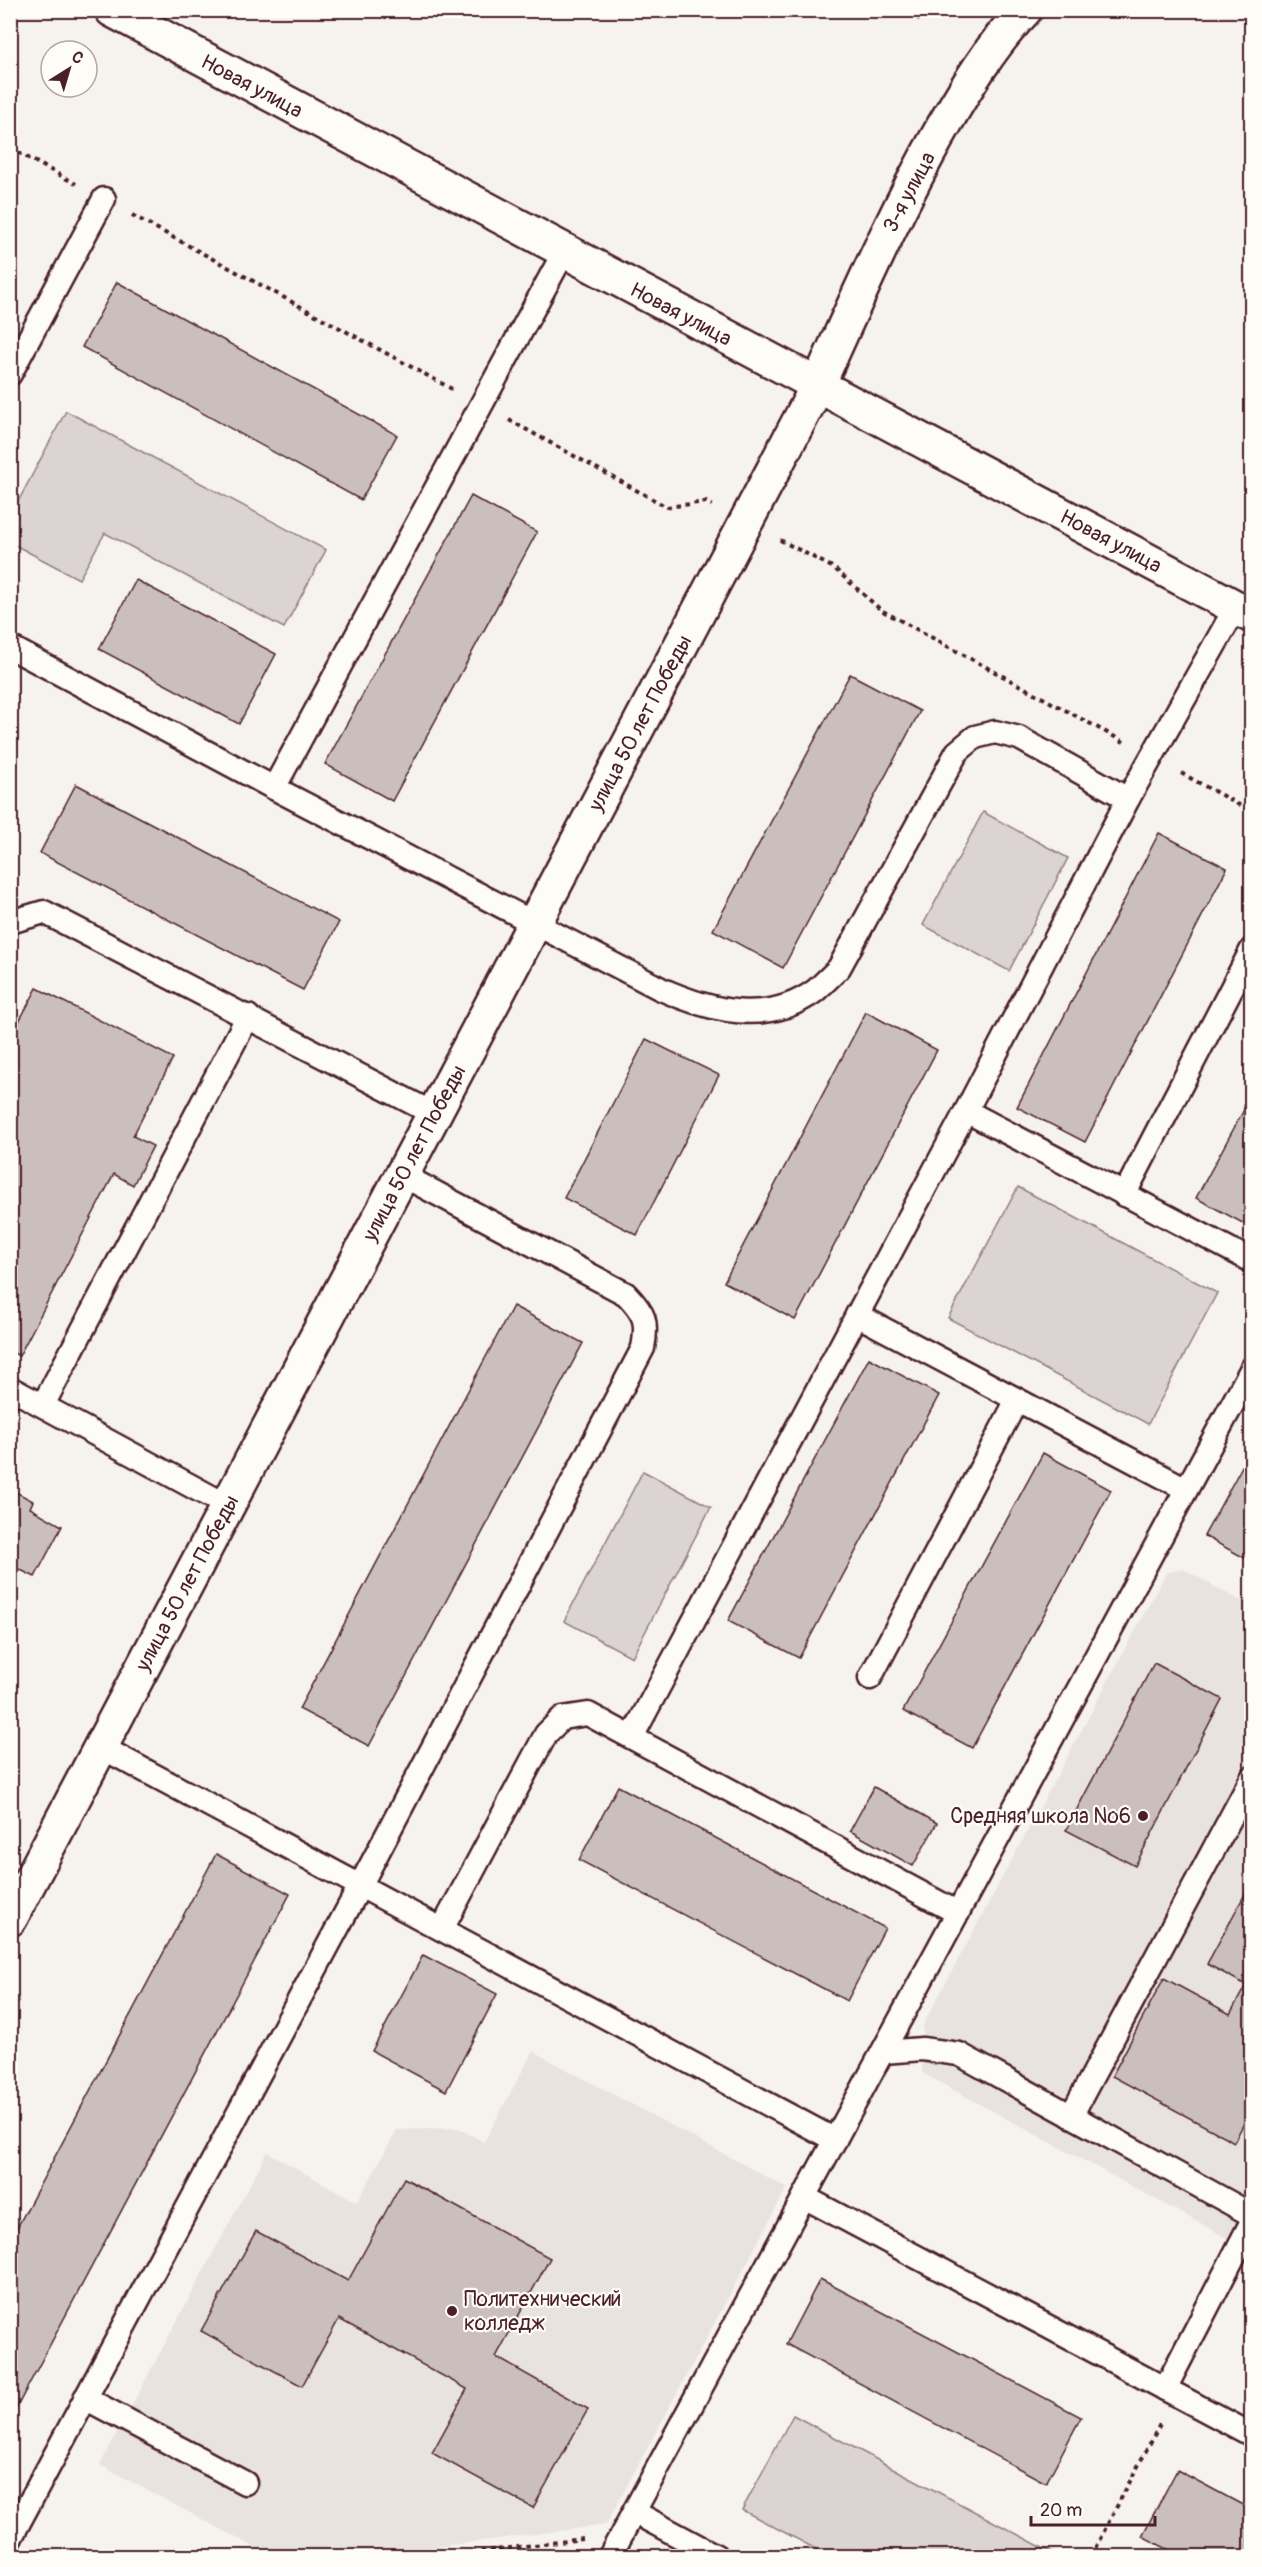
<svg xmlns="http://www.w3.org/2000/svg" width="1262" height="2567" font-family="Pangolin,sans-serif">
<rect width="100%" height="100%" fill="#f6f3ef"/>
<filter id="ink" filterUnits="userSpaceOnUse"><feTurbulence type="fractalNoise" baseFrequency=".0167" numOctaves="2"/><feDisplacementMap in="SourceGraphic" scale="12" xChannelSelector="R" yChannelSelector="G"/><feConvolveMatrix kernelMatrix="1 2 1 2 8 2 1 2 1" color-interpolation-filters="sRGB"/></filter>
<g filter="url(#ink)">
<!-- built -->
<g fill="#e9e3e0">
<polygon points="1183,1569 1251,1606 1251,2251 922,2073 923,2025 1166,1573"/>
<polygon points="533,2051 787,2188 606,2525 367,2556 271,2556 100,2465 267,2152 357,2202 397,2130 458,2128 484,2142"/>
</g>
<!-- green -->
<g fill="#dcd4d2" stroke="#937a7e" stroke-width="1.5">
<polygon points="66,411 326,550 284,628 105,533 79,579 11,543 11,515"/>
<polygon points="983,812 1068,858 1009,971 923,925"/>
<polygon points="1018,1187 1217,1293 1148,1424 948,1318"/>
<polygon points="643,1471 711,1507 632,1657 564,1621"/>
<polygon points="793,2415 1058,2556 829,2556 742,2510"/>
</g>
<!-- building -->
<g fill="#cbbfbe" stroke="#4a1f2b" stroke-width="1.5">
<polygon points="902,10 924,10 919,20"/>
<polygon points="117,282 397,435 361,500 82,347"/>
<polygon points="471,496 537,532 392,801 325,764"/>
<polygon points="136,580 276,654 239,724 99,649"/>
<polygon points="850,674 920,711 783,968 713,930"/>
<polygon points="76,784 339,922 303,990 40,853"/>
<polygon points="1159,833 1227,868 1085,1142 1017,1107"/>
<polygon points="37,988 173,1058 133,1136 153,1146 133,1185 114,1174 19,1356 10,1351 10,1038"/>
<polygon points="866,1012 937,1050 795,1320 724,1282"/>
<polygon points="646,1039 719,1075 637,1235 564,1198"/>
<polygon points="1252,1095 1252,1228 1196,1198"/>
<polygon points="513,1306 583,1343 369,1746 299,1709"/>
<polygon points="869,1358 939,1395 799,1658 728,1621"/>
<polygon points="1252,1448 1252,1562 1204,1536"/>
<polygon points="1043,1453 1111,1490 972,1748 903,1711"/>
<polygon points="10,1489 33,1501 30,1508 62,1526 35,1577 10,1565"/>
<polygon points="1154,1663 1222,1699 1135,1866 1066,1830"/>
<polygon points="618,1786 885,1928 847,2001 579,1860"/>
<polygon points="874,1787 937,1823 913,1866 850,1831"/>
<polygon points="216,1854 290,1894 10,2420 10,2241"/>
<polygon points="1252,1881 1252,2113 1250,2112 1234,2142 1112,2076 1164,1978 1230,2014 1246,1985 1207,1964"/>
<polygon points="423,1955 497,1994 446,2091 372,2051"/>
<polygon points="404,2178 550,2258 496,2357 588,2409 533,2508 432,2453 467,2389 339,2319 302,2386 201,2331 256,2231 348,2281"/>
<polygon points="820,2279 1081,2417 1046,2483 786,2344"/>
<polygon points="1177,2470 1252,2510 1252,2556 1181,2556 1142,2536"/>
</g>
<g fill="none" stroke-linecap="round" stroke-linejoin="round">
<!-- service casing -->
<g stroke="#4a1f2b" stroke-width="27">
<g id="service">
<polyline points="10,374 104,199"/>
<path d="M 10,647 L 274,788 L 661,989 C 711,1011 767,1026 815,991 C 823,984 831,976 839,968 L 957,752 L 975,737 L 995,732 L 1019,738 L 1128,799"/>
<polyline points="274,788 564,252"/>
<polyline points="10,922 44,912 434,1114"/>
<polyline points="966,1111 1252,1261"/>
<polyline points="1124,1195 1252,949"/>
<polyline points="857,1315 1186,1489"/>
<polyline points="10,1388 228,1506"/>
<polyline points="43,1405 248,1016"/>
<polyline points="870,1678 1017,1400"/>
<polyline points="632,1737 966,1111 1128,799 1236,607"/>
<polyline points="101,1747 835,2140"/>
<polyline points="442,1929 546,1734 562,1718 588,1714 958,1913"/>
<polyline points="883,2052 922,2049 959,2054 1252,2215"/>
<polyline points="1071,2116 1252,1778"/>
<polyline points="804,2197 1252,2435"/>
<polyline points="1165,2389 1252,2221"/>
<polyline points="85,2398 245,2483"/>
<polyline points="634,2512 716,2556"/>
<path d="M 10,2539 L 360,1886 L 643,1348 C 648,1321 645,1314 626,1294 L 402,1175"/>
<polyline points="610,2556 1252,1368"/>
</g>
</g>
<!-- minor casing -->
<g stroke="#4a1f2b" stroke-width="38">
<path id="minor" d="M 10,1919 L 817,387 C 857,299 895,211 943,127 C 967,86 992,44 1025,10"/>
</g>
<!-- tertiary casing -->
<g stroke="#4a1f2b" stroke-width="38">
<polyline id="tertiary" points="112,10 1252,616"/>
</g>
<!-- path -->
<g stroke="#4a1f2b" stroke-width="4" stroke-dasharray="4.5 4.5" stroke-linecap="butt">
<polyline points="10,148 76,184"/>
<polyline points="132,215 452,389"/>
<polyline points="509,420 667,507 706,502 712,505"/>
<polyline points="780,540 834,568 881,610 1124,742"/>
<polyline points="1181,773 1252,812"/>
<polyline points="445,2556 583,2539"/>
<polyline points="1091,2556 1160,2424"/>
</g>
<!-- service -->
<use href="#service" stroke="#fdfcf7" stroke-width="22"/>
<!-- minor -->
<use href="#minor" stroke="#fdfcf7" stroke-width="33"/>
<!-- tertiary -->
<use href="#tertiary" stroke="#fdfcf7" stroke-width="33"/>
</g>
</g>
<!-- markers -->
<g fill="#4a1f2b" stroke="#fdfcf7" stroke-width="2">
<circle cx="1143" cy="1816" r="6"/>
<circle cx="452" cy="2311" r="6"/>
</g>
<g text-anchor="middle" stroke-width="4.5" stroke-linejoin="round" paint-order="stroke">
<!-- street labels -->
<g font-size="21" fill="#4a1f2b" stroke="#fdfcf7">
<text transform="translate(252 86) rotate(28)" y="7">Новая улица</text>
<text transform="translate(909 192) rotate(-62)" y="7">3-я улица</text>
<text transform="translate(681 314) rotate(28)" y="7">Новая улица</text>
<text transform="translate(1111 541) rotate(28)" y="7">Новая улица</text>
<text transform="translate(640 723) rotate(-62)" y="7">улица 50 лет Победы</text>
<text transform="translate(414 1153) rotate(-62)" y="7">улица 50 лет Победы</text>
<text transform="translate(187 1583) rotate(-62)" y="7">улица 50 лет Победы</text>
</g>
<!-- poi labels -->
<g font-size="21" fill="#4a1f2b" stroke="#fdfcf7" text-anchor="end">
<text x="1131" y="1823">Средняя школа №6</text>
<text x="464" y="2306" text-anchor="start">Политехнический<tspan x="464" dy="24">колледж</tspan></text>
</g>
</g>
<!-- margin -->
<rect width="1262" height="2567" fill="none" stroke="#fdfcf7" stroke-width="36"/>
<rect x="18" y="18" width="1226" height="2531" fill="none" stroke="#4a1f2b" stroke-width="2" filter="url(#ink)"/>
<!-- north arrow -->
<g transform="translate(69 69) rotate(37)"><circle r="28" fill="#fdfcf7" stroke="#b5a4a5" stroke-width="1.5"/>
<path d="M0-4.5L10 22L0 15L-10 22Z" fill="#4a1f2b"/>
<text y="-9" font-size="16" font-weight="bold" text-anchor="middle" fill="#4a1f2b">С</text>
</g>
<!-- scale -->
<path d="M1031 2516v9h124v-9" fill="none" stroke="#4a1f2b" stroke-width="3"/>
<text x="1040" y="2516" font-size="18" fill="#4a1f2b" stroke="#fdfcf7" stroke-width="4.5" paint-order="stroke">20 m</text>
</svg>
